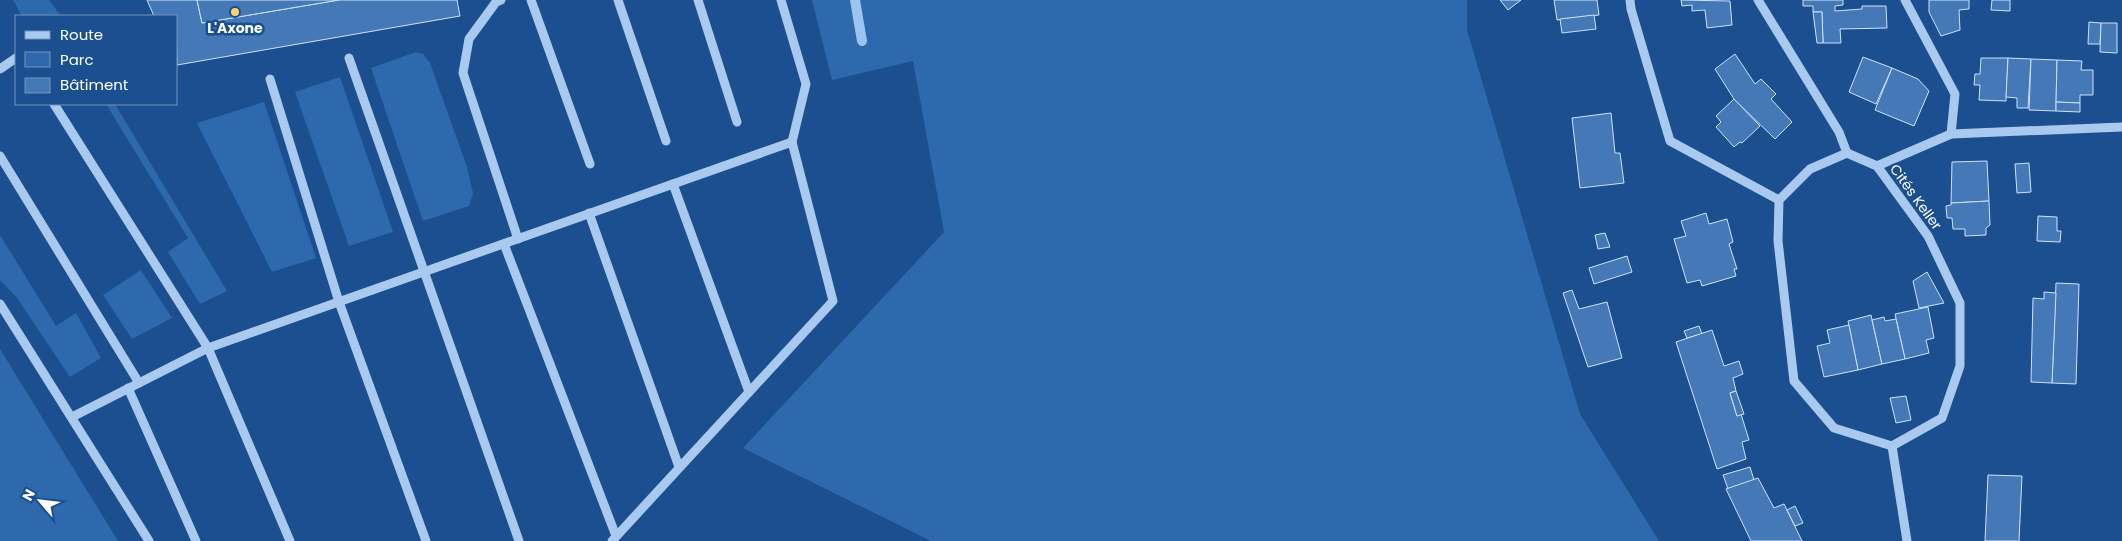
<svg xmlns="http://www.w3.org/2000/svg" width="2122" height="541" font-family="Poppins,sans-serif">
<rect width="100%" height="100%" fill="#1b4f8f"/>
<!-- green -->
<g fill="#2e69ad">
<polygon points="13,0 49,0 61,16 22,16"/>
<polygon points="812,0 1467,0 1467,30 1580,414 1659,541 931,541 743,448 944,232 913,61 832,80"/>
<polygon points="416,52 423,54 430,63 467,167 473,193 469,206 423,221 371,68"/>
<polygon points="340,77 393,232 349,246 295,92"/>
<polygon points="264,102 316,258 272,272 197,123"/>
<polygon points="106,104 115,104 227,291 200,304 168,252 188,238"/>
<polygon points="0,235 56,326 76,313 101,358 70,377 17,298 0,280"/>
<polygon points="141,270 172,318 132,339 103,295"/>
<polygon points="0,349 118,541 0,541"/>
</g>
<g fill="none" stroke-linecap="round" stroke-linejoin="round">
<!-- stream -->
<polyline stroke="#9cc4f0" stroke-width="10" points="855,0 862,41"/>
</g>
<!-- building -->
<g fill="#4478b7" stroke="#cfe3fa">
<polygon points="147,0 197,0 202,23 339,0 457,0 460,16 177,65 176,16 154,16"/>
<polygon points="197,0 339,0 202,23"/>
<polygon points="1500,0 1521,0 1508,10"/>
<polygon points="1554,0 1597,0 1599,15 1557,20"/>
<polygon points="1681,0 1730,1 1732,25 1707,28 1705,10 1692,11 1692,5 1682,6"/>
<polygon points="1803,0 1843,0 1843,5 1835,6 1835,11 1862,9 1862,6 1886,6 1887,28 1840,29 1841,43 1823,43 1822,12 1813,12 1813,6 1803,6"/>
<polygon points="1929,0 1969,0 1969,9 1959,10 1960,30 1941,36 1929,12"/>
<polygon points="1992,0 2010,0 2010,11 1991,10"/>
<polygon points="1813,12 1822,12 1823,43 1817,43"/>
<polygon points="1594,15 1596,29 1562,33 1560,19"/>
<polygon points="2089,22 2101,23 2100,44 2088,44"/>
<polygon points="2101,23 2117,23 2117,53 2100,52"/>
<polygon points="1735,54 1755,84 1761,79 1776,94 1771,99 1792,122 1775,139 1734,99 1715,69"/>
<polygon points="1863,57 1892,68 1876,104 1849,92"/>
<polygon points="1981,58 2008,58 2006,101 1979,100 1980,85 1974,85 1975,74 1980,74"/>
<polygon points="2008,58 2031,59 2028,108 2017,108 2017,98 2006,97"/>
<polygon points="2031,59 2057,60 2056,111 2029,110"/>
<polygon points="2057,60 2082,61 2081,70 2093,70 2093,95 2080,95 2080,103 2056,102"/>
<polygon points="1892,68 1918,79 1929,91 1914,126 1875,110"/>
<polygon points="1734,99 1760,126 1742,143 1740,142 1734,147 1716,127 1721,122 1716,116"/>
<polygon points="2056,102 2080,103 2080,112 2056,111"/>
<polygon points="1611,113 1615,153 1620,153 1624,183 1580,188 1572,118"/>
<polygon points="1987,161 1989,201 1951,203 1952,162"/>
<polygon points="2029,163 2031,192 2017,193 2015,164"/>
<polygon points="1989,201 1990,225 1986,228 1986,235 1965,236 1965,229 1953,229 1952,218 1947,218 1946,206 1951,205 1951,203"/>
<polygon points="1706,213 1709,224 1727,219 1733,242 1729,244 1737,269 1734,269 1736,276 1702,286 1700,280 1687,283 1674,239 1686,236 1681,221"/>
<polygon points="2038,216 2057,217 2057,231 2061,231 2060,242 2037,241"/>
<polygon points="1605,233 1610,247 1598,249 1595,235"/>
<polygon points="1627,256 1632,272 1594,284 1589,268"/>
<polygon points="1927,272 1944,303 1919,308 1913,281"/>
<polygon points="2056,283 2079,284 2076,384 2052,383"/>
<polygon points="1572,290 1579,309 1607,302 1622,358 1588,367 1563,293"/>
<polygon points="2044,292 2056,293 2052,383 2031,382 2033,298 2044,299"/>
<polygon points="1928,307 1934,338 1926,340 1929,353 1905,359 1895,314"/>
<polygon points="1871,315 1882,364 1858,370 1848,321"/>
<polygon points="1884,317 1885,321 1896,319 1905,359 1882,364 1872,320"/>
<polygon points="1849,325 1858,370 1824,377 1817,346 1830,343 1827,330"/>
<polygon points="1699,326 1702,334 1687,338 1684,331"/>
<polygon points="1712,330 1724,366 1739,361 1743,374 1733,378 1736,391 1730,393 1737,416 1741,414 1749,440 1742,442 1746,459 1717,469 1676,342"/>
<polygon points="1736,391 1744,414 1737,416 1730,393"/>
<polygon points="1906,396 1911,420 1896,423 1890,398"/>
<polygon points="1750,467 1754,480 1728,489 1723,475"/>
<polygon points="1988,475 2022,476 2019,541 1985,541"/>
<polygon points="1758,478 1774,508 1784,504 1802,541 1751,541 1726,489"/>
<polygon points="1795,506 1803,523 1795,526 1787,510"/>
</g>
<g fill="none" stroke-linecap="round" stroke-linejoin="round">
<!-- minor -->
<g stroke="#a9c9ee" stroke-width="9">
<polyline points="501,0 496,2 469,39 463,73 518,239"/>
<polyline points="531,0 590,164"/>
<polyline points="618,0 666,141"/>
<polyline points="698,0 737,122"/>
<polyline points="781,0 806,84 792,142"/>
<polyline points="1630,0 1631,9 1670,141 1779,200"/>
<polyline points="1758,0 1839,132 1847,153 1877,166 1928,236 1960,303 1960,366 1942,418 1892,446 1907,541"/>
<polyline points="349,58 519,541"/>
<polyline points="0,69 16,58"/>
<polyline points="270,79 339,302 426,541"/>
<polyline points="54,104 208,348 290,541"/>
<polyline points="1951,134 2122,127"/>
<polyline points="1847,153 1810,169 1779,200 1778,241 1794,381 1834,428 1892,446"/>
<polyline points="0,156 139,383"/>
<polyline points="1877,166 1951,134 1955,94 1905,0"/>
<polyline points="673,184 749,392"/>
<polyline points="589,213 679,467"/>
<polyline points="504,244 616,536"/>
<polyline points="0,304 149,541"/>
<polyline points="128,388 196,541"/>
<polyline points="72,417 208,348 792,142 833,301 612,541"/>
</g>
</g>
<!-- markers -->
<circle fill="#ffd166" stroke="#1b4f8f" stroke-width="2" cx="235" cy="12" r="5"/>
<g text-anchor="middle" stroke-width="5" stroke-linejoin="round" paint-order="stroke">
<!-- poi labels -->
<g font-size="14" font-weight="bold" fill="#fff" stroke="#1b4f8f">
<text x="235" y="33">L'Axone</text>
</g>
<!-- street labels -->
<g font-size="14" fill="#fff" stroke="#1b4f8f">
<text transform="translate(1916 197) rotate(54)" y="5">Cités Keller</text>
</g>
</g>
<!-- legend -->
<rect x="15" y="15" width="162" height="90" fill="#1b4f8f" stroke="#7695bc"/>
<rect x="25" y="31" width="25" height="8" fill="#a9c9ee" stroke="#7695bc"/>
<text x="60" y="40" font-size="15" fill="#ffffff">Route</text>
<rect x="25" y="52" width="25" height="15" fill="#2e69ad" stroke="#7695bc"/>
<text x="60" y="65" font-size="15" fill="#ffffff">Parc</text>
<rect x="25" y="78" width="25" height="15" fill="#4478b7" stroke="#7695bc"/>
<text x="60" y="90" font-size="15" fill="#ffffff">Bâtiment</text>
<!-- north arrow -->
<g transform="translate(40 501) rotate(298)" stroke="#1b4f8f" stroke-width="4" paint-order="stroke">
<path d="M0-4L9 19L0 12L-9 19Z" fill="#ffffff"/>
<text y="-8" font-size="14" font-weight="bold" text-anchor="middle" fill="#ffffff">N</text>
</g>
</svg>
